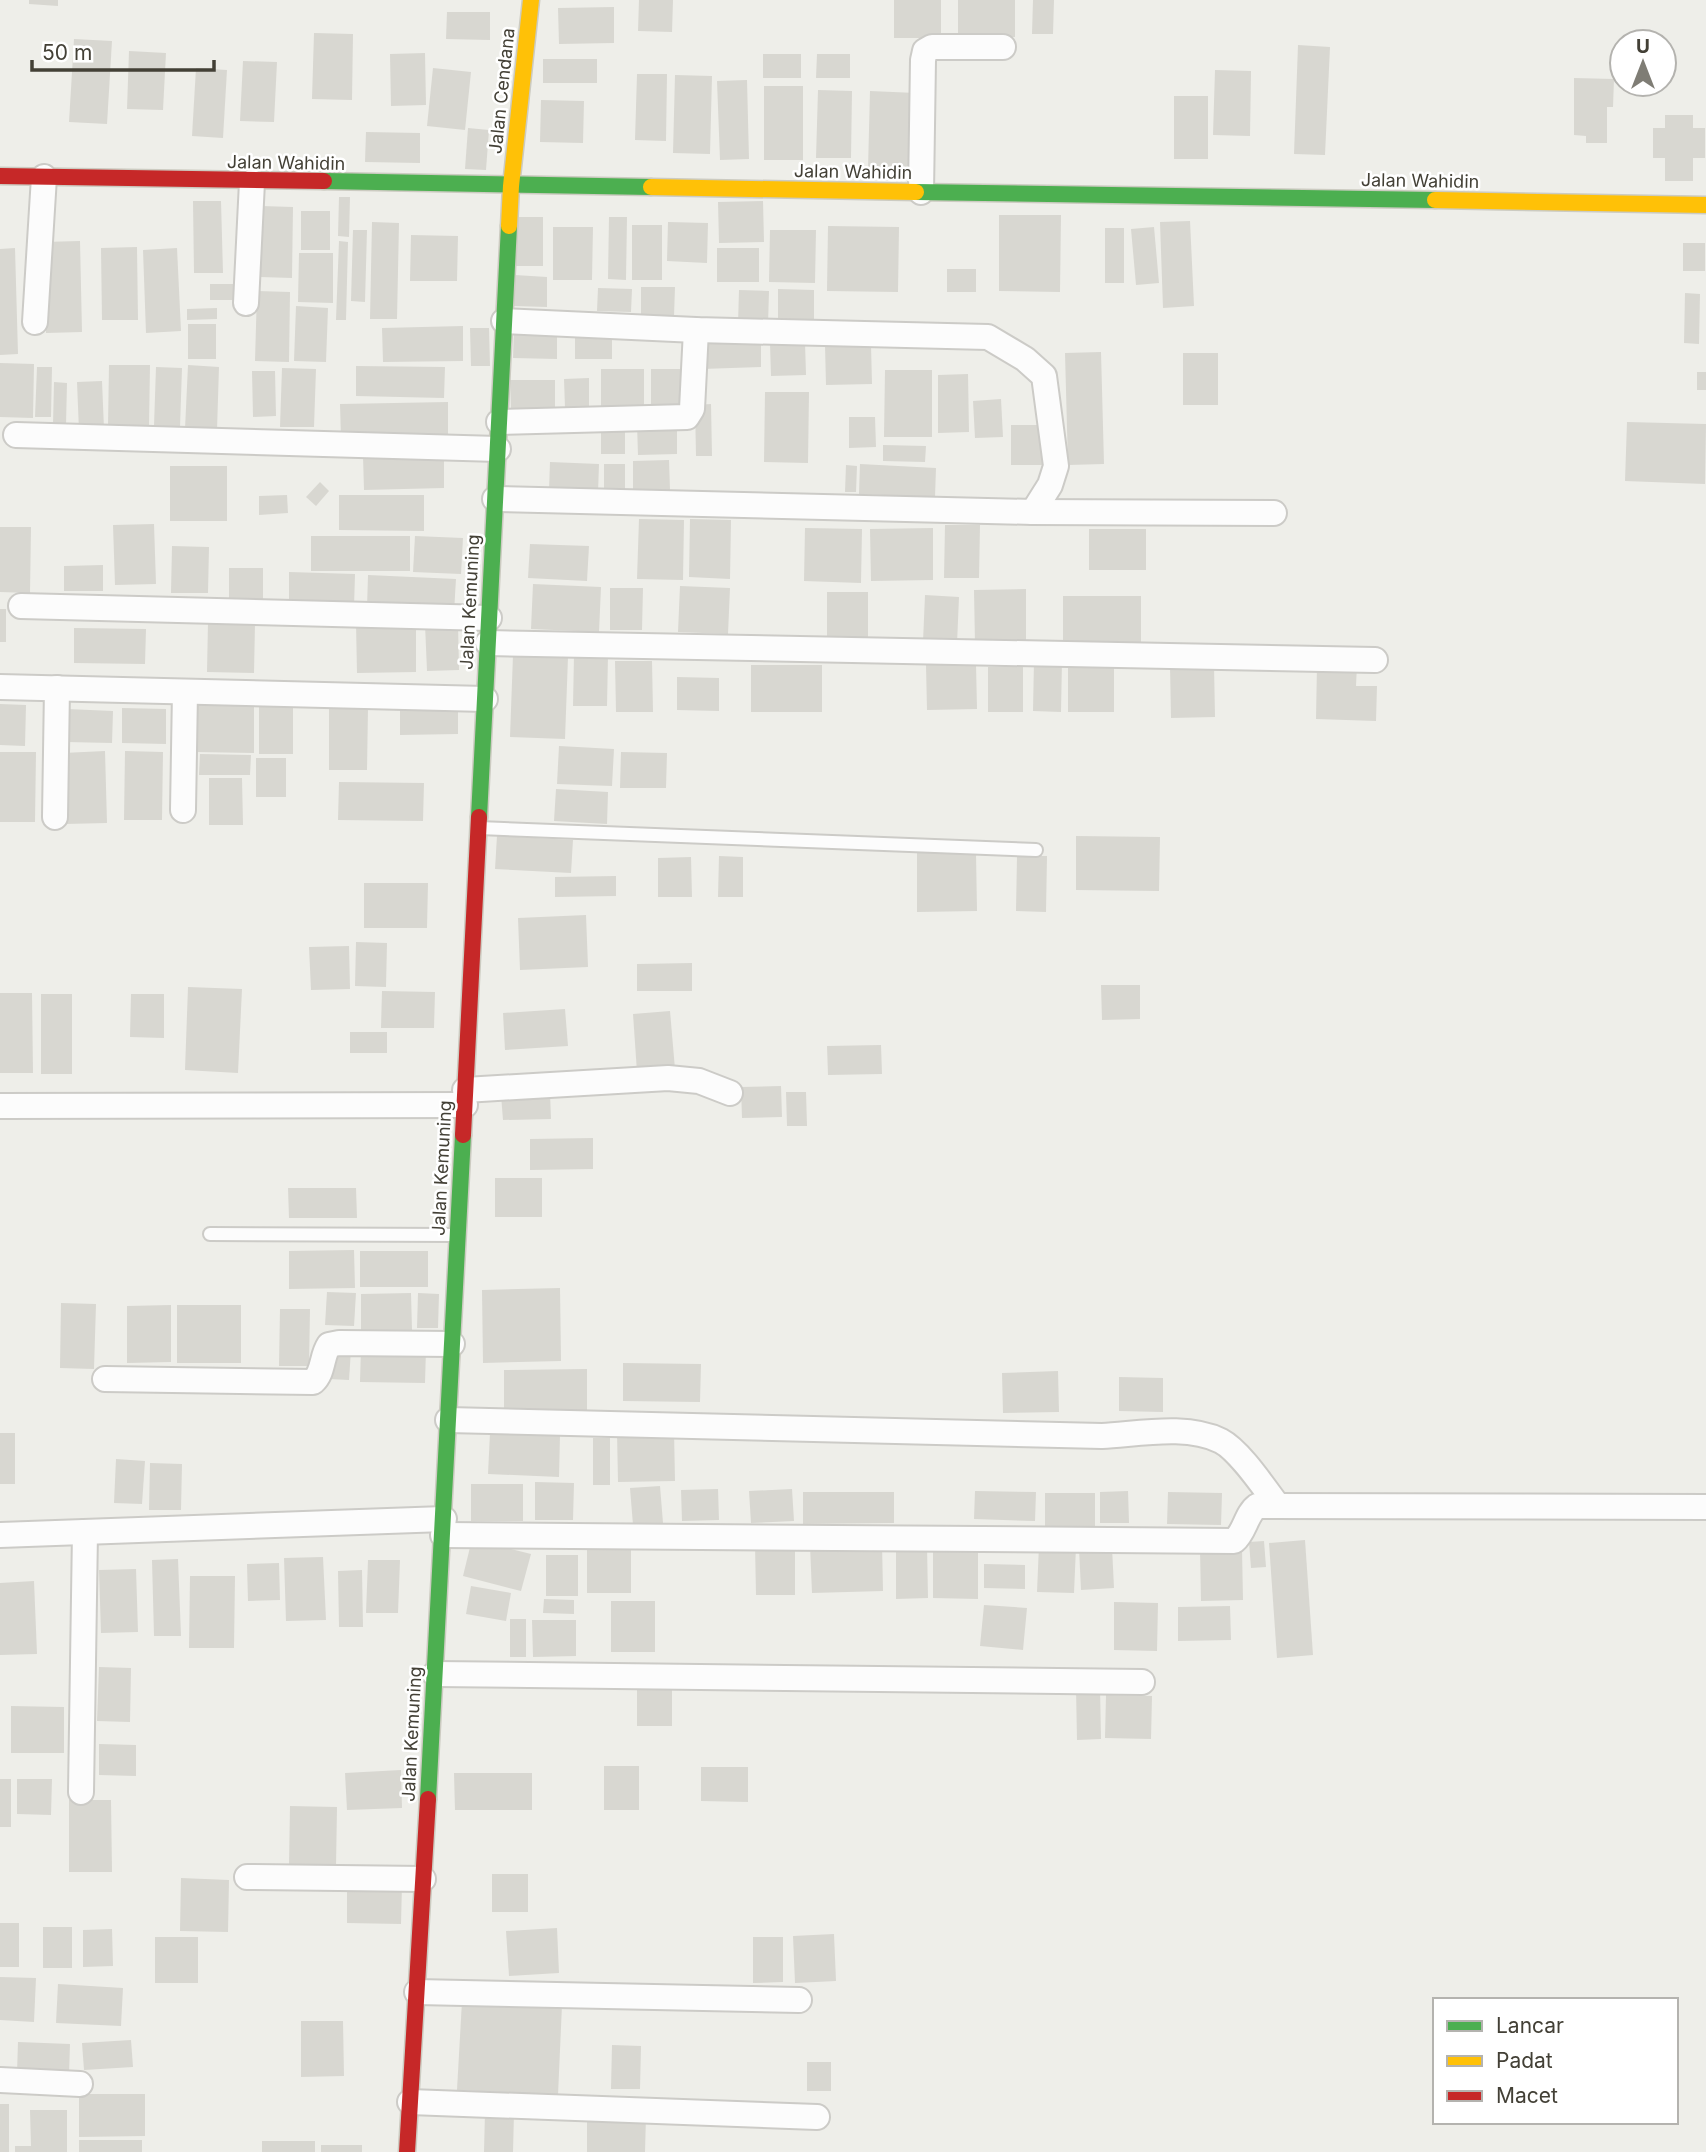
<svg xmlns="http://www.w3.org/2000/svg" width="1706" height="2152" font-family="Inter,sans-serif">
<rect width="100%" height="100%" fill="#eeeee9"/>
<!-- building -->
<g fill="#d8d7d1">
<polygon points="29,0 58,0 58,6 29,4"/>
<polygon points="639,0 673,0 672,32 638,31"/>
<rect x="894" y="0" width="47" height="38"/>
<rect x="958" y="0" width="57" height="37"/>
<polygon points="1033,0 1054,0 1053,34 1032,34"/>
<polygon points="614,7 614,43 559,44 558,8"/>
<polygon points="447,12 490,12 490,40 446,39"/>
<polygon points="314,33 353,34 352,100 312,99"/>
<polygon points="74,39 112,41 107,124 69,122"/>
<polygon points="1298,45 1330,47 1325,155 1294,154"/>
<polygon points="129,51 166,53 163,110 127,109"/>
<polygon points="425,53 426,105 391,106 390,54"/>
<rect x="763" y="54" width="38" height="24"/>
<polygon points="817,54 850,54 850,78 816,78"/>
<rect x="543" y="59" width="54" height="24"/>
<polygon points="243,61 277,62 274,122 240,121"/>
<polygon points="196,68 227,70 223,138 192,136"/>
<polygon points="433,68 471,72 465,130 427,126"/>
<polygon points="1215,70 1251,71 1250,136 1213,135"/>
<polygon points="637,74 667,74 666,141 635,140"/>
<polygon points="675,75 712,76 710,154 673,153"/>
<polygon points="1574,78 1614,79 1613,107 1607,107 1607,143 1586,143 1586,136 1574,135"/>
<polygon points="747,80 749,159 720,160 717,81"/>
<rect x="764" y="86" width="39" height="74"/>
<polygon points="818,90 852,91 851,158 816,158"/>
<polygon points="870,91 916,93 914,171 868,169"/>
<rect x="1174" y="96" width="34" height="63"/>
<polygon points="541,100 584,101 583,143 540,142"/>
<polygon points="1665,115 1693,115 1693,128 1705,128 1705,158 1693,158 1693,181 1665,181 1665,158 1653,158 1653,128 1665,128"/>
<polygon points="468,128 489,130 486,170 465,169"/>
<polygon points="366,132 420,133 420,163 365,162"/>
<polygon points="339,197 350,197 349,237 338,236"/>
<polygon points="193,201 221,201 223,273 194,273"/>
<polygon points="763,201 764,242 719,243 718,202"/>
<polygon points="261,206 293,207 292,278 260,277"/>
<rect x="301" y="211" width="29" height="39"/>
<polygon points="999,215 1061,215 1060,292 999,291"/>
<rect x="514" y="217" width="29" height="49"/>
<polygon points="609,217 627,217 626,280 608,279"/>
<polygon points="1190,221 1194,306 1163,308 1160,222"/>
<polygon points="372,222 399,223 397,319 370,319"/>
<polygon points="668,222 708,223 707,263 667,261"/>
<rect x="632" y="225" width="30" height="55"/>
<polygon points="828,226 899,227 898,292 827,291"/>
<polygon points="553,227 593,227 592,280 553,280"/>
<polygon points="1154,227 1159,283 1136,285 1131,229"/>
<rect x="1105" y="228" width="19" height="55"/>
<polygon points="353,230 367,230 365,302 351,301"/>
<polygon points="770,230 816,230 815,283 769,282"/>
<polygon points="411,235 458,236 457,281 410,281"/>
<polygon points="80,241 82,332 46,333 43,242"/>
<polygon points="339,241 348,242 346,320 336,320"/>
<rect x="1683" y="243" width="22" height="28"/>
<polygon points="137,247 138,320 102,320 101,248"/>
<polygon points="15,248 18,354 0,355 0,249"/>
<polygon points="177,248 181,331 146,333 143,250"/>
<rect x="717" y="248" width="42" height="34"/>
<polygon points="299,253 333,253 333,303 298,302"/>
<rect x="947" y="269" width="29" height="23"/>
<polygon points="515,275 547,277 547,307 514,306"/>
<rect x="210" y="284" width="34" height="16"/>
<polygon points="641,287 675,287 674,316 641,316"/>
<polygon points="598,288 632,289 631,312 597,311"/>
<polygon points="778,289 814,290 814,328 778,328"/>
<polygon points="739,290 769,291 768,325 738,324"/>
<polygon points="257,291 290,292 289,362 255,361"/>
<polygon points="1685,293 1700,294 1699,344 1684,343"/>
<polygon points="296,306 328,308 326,362 294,361"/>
<polygon points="217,308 217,319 187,320 187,309"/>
<rect x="188" y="324" width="28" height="35"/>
<polygon points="463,326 463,361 383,362 382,328"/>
<polygon points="470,328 489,328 490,366 471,366"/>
<polygon points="514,329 557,330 557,359 513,358"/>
<rect x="575" y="329" width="37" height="30"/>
<polygon points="761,338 761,367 702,369 702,340"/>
<polygon points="805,343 806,375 771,376 770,344"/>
<polygon points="825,345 871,345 872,384 826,385"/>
<polygon points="1101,352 1104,464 1068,465 1065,353"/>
<rect x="1183" y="353" width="35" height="52"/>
<polygon points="0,363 34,364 33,418 0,417"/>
<polygon points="109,365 150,365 149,426 108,426"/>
<polygon points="188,365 219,367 217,430 185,429"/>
<polygon points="356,366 445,367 444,398 356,396"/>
<polygon points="37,367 52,367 51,417 35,417"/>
<polygon points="156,367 182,368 180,427 154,426"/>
<polygon points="282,368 316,369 314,427 280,427"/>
<rect x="601" y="369" width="43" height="41"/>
<rect x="651" y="369" width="30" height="39"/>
<polygon points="885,370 932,370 932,437 884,437"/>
<polygon points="252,371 275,371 276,416 253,417"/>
<rect x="1697" y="372" width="9" height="18"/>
<polygon points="968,374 969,432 938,433 938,375"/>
<polygon points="589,378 589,408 565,408 564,379"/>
<polygon points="510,380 555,380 555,410 511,410"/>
<polygon points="102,381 104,429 79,431 77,382"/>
<polygon points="54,382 67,383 66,425 53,425"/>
<polygon points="765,392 809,392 808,463 764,462"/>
<polygon points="1001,399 1003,437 975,438 973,401"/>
<polygon points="448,402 448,436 341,438 340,404"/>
<polygon points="711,404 712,456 696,456 695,405"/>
<polygon points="849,417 875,417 876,447 849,448"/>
<polygon points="1627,422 1706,424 1705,484 1625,481"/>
<polygon points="677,423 677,454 638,455 637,424"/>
<rect x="601" y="425" width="24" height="29"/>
<rect x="1011" y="425" width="35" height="40"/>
<polygon points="883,445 926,446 925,462 883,461"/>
<polygon points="444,454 444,488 364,490 363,456"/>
<polygon points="669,460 670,490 633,490 633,461"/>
<polygon points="550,462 599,464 598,493 549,491"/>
<polygon points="604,464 625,464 625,491 604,490"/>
<polygon points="860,464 936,468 935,497 859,494"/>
<polygon points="846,465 857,466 856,492 845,492"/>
<rect x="170" y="466" width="57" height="55"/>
<polygon points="320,482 329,491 316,506 306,497"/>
<polygon points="287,495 288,513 259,515 259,496"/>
<polygon points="339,495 424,495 424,531 339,530"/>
<polygon points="639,519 684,520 683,580 637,579"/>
<polygon points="690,519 731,520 730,579 689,577"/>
<polygon points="154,524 156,584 115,585 113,525"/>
<polygon points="945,525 980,525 979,578 944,578"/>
<polygon points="0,527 31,527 30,593 0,592"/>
<polygon points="805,528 862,529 861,583 804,581"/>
<polygon points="933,528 933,580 871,581 870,529"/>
<rect x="1089" y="529" width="57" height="41"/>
<rect x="311" y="536" width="99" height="35"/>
<polygon points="415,536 463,538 461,574 413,572"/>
<polygon points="530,544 589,546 587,581 528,578"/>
<polygon points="172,546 209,547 208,593 171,593"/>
<polygon points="103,565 103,591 64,591 64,566"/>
<rect x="229" y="568" width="34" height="34"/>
<polygon points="289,572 355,574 354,607 289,606"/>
<polygon points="368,575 456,579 454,612 367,608"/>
<polygon points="533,584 601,587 599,632 531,629"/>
<polygon points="680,586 730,588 728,634 678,632"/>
<polygon points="610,588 643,588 642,630 610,630"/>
<polygon points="1026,589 1026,643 975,644 974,590"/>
<rect x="827" y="592" width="41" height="50"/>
<polygon points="925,595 959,597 957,644 923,642"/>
<rect x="1063" y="596" width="78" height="48"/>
<rect x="0" y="609" width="6" height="33"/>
<polygon points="208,622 255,623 254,673 207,672"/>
<polygon points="356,623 416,623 416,672 357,673"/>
<polygon points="458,623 459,670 427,671 425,624"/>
<polygon points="74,628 146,629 145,664 74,663"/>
<polygon points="513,655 568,657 565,739 510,737"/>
<polygon points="574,655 608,655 607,706 573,706"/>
<polygon points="1034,660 1062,660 1061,712 1033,711"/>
<polygon points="615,661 652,661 653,712 616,712"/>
<polygon points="1114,661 1114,712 1068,712 1068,662"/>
<polygon points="976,664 977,709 927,710 926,665"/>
<polygon points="1317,664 1357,665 1356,686 1377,686 1376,721 1316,719"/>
<rect x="751" y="665" width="71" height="47"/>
<polygon points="1170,665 1214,665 1215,717 1171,718"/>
<rect x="988" y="667" width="35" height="45"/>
<polygon points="677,677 719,678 719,711 677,710"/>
<polygon points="196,703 254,704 254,753 196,752"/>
<polygon points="0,704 26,705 25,746 0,745"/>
<rect x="259" y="706" width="34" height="48"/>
<polygon points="122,708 166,709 166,744 122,743"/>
<polygon points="329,708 368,708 367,770 329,770"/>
<polygon points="458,708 458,734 400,735 400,709"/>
<polygon points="67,709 113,711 112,743 66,742"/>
<polygon points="559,746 614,749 612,786 557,784"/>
<polygon points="105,751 107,823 65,824 63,753"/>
<polygon points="125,751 163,752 162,820 124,820"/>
<polygon points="0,752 36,752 35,822 0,822"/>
<polygon points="621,752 667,753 666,788 620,788"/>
<polygon points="200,754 251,755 250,775 199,775"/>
<rect x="256" y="758" width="30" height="39"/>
<polygon points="209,778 242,778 243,825 209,825"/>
<polygon points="339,782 424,783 423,821 338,820"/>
<polygon points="556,789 608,792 607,824 554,821"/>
<polygon points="497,836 573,840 571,873 495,869"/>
<polygon points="1076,836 1160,837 1159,891 1076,890"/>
<polygon points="917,853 976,853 977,911 917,912"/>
<polygon points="719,856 743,857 743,897 718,897"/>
<polygon points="1017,856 1047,856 1046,912 1016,911"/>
<polygon points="691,857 692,897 658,897 658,858"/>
<polygon points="616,876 616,896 555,897 555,877"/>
<polygon points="364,883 428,883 427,928 364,928"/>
<polygon points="586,915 588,967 520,970 518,918"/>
<polygon points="356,942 387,943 386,987 355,986"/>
<polygon points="349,946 350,989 311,990 309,947"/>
<polygon points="692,963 692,991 637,991 637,964"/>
<polygon points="1101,985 1140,985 1140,1019 1102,1020"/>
<polygon points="188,987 242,989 238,1073 185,1070"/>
<polygon points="382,991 435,992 434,1028 381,1028"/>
<polygon points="0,993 32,993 33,1073 0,1073"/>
<rect x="41" y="994" width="31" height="80"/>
<polygon points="131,994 164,994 164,1038 130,1037"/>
<polygon points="565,1009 568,1046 505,1050 503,1013"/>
<polygon points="670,1011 675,1069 637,1072 633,1014"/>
<rect x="350" y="1032" width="37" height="21"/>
<polygon points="881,1045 882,1074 828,1075 827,1046"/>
<polygon points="781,1086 782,1117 742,1118 741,1087"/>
<polygon points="786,1092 806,1092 807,1126 787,1126"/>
<polygon points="550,1093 551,1119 503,1120 501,1095"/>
<polygon points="593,1138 593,1169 530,1170 530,1139"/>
<rect x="495" y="1178" width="47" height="39"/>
<polygon points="288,1188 356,1188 357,1218 289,1218"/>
<polygon points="354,1250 355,1288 289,1289 289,1251"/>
<rect x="360" y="1251" width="68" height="36"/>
<polygon points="560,1288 561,1361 483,1363 482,1290"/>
<polygon points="327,1292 356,1293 354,1326 325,1325"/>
<polygon points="411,1293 412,1330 361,1330 361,1294"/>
<polygon points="418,1293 439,1294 438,1328 417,1328"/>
<polygon points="61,1303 96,1304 94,1369 60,1368"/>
<polygon points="171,1305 171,1362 127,1363 127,1306"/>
<rect x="177" y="1305" width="64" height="58"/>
<polygon points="280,1309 310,1309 309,1366 279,1366"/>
<polygon points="361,1348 426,1349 425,1383 360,1382"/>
<polygon points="330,1349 351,1350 349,1380 329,1379"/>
<polygon points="623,1363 701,1364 700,1402 623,1401"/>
<polygon points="587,1369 587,1412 504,1412 504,1370"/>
<polygon points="1058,1371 1059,1412 1003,1413 1002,1373"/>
<polygon points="1119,1377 1163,1378 1163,1412 1119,1411"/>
<polygon points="674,1431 675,1481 618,1482 617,1432"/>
<rect x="0" y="1433" width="15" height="51"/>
<polygon points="490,1433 560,1435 559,1477 488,1474"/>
<rect x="593" y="1438" width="17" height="47"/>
<polygon points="116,1459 145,1461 142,1504 114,1503"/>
<polygon points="150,1463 182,1464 181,1510 149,1510"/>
<polygon points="535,1482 574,1483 573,1520 535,1520"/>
<rect x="471" y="1484" width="52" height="37"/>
<polygon points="660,1486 663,1523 633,1525 630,1488"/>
<polygon points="718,1489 719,1520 682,1521 681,1490"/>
<polygon points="792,1489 794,1521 751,1523 749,1491"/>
<polygon points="975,1491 1036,1492 1035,1521 974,1519"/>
<polygon points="1128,1491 1129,1523 1100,1523 1100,1492"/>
<polygon points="803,1492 894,1492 894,1523 803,1524"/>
<polygon points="1168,1492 1222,1493 1221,1525 1167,1524"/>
<rect x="1045" y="1493" width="50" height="33"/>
<polygon points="472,1539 531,1554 521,1591 463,1576"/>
<polygon points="1305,1540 1313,1655 1277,1658 1269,1543"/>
<polygon points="933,1541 978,1542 978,1599 933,1598"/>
<polygon points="1264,1541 1266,1567 1251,1568 1249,1542"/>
<polygon points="795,1543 795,1595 756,1595 755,1544"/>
<polygon points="882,1543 883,1591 812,1593 810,1545"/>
<polygon points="896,1545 927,1545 928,1598 896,1599"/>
<polygon points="1039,1545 1076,1547 1074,1593 1037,1592"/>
<polygon points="1112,1547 1114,1588 1081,1590 1079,1548"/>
<rect x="587" y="1549" width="44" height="44"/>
<polygon points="1200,1549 1242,1549 1243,1600 1201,1601"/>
<rect x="546" y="1555" width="32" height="41"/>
<polygon points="323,1557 326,1620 286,1621 284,1558"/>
<polygon points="178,1559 181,1636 154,1636 152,1560"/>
<polygon points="368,1560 400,1560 398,1613 366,1613"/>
<polygon points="279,1563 280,1600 248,1601 247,1564"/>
<polygon points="984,1564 1025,1565 1025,1589 984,1588"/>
<polygon points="136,1569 138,1632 101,1633 99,1570"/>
<polygon points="362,1570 363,1627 339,1627 338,1571"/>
<polygon points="190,1576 235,1576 234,1648 189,1648"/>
<polygon points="34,1581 37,1654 0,1655 0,1583"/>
<polygon points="471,1586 511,1593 506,1621 466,1614"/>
<polygon points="544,1599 574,1600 574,1614 543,1613"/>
<rect x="611" y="1601" width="44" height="51"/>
<polygon points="1114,1602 1158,1603 1157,1651 1114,1650"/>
<polygon points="984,1605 1027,1608 1023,1650 980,1646"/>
<polygon points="1230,1606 1231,1640 1178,1641 1178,1607"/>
<rect x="510" y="1619" width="16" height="38"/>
<polygon points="532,1620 576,1620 576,1656 533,1657"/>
<polygon points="99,1667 131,1668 130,1722 97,1721"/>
<rect x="637" y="1685" width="35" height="41"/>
<polygon points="1100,1687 1101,1739 1077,1740 1076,1688"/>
<polygon points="1106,1695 1152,1696 1151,1739 1105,1738"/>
<polygon points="11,1706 64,1707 64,1753 11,1753"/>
<polygon points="99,1744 136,1745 136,1776 99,1775"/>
<rect x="604" y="1766" width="35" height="44"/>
<polygon points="701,1767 748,1767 748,1802 701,1801"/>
<polygon points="401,1770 402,1808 347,1810 345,1773"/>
<polygon points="454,1773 532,1773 532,1810 455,1810"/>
<rect x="0" y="1779" width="11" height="48"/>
<polygon points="17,1779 52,1779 51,1815 17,1814"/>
<polygon points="69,1800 111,1800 112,1872 69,1872"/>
<polygon points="290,1806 337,1807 336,1867 289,1866"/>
<rect x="492" y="1874" width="36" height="38"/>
<polygon points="181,1878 229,1880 228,1932 180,1931"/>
<polygon points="347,1884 402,1884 401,1924 347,1923"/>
<rect x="0" y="1923" width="19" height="44"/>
<rect x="43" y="1927" width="29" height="41"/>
<polygon points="557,1928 559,1973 509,1976 506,1931"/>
<polygon points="112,1929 113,1966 83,1967 83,1930"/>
<polygon points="834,1934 836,1981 795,1983 793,1936"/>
<rect x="155" y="1937" width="43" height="46"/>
<polygon points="753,1937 783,1937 783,1982 753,1983"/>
<polygon points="0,1977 36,1978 34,2022 0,2020"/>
<polygon points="58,1984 123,1988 121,2026 56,2023"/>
<polygon points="462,2001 562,2005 558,2095 457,2090"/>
<polygon points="301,2021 343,2021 344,2076 301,2077"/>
<polygon points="131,2040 133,2067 84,2070 82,2043"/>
<polygon points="18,2042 70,2044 69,2075 17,2073"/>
<polygon points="612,2045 641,2046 640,2089 611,2089"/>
<rect x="807" y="2062" width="24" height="29"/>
<polygon points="79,2094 145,2094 145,2136 79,2137"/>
<rect x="0" y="2104" width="9" height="48"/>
<polygon points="30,2110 67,2110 67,2152 15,2152 15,2146 31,2146"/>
<polygon points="485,2112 514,2113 513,2152 484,2152"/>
<polygon points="587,2116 646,2116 645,2152 587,2152"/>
<rect x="79" y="2140" width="63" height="12"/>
<rect x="262" y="2141" width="53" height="11"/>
<rect x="321" y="2145" width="41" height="7"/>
</g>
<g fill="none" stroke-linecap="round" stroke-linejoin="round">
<!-- lane casing -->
<g stroke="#cccbc7" stroke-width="16">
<g id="lane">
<polyline points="479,828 1036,850"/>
<polyline points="210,1234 457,1235"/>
</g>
</g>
<!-- street casing -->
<g stroke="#cccbc7" stroke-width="28">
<g id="street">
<polyline points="921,192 923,60 925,51 932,47 1003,47"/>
<polyline points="246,303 252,182"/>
<polyline points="504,321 696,330 988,337 1025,359 1044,376 1056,466 1050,485 1033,512"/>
<polyline points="35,322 44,177"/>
<polyline points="499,422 687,417 692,409 696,330"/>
<polyline points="16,435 498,449"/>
<polyline points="495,499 1033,512 1274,513"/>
<polyline points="21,606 489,618"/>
<polyline points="488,643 1375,660"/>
<polyline points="0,687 485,699"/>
<polyline points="183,810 185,692"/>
<polyline points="55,817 57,688"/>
<polyline points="465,1090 668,1078 699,1081 730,1093"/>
<polyline points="0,1106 465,1105"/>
<path d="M 105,1379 L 313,1382 C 324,1372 321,1357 329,1345 L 339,1343 L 452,1344"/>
<path d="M 448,1420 L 1102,1436 C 1139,1434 1187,1424 1221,1441 C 1240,1451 1265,1489 1278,1506"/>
<polyline points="0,1535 444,1519"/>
<path d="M 443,1535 L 1234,1541 C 1245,1532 1246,1514 1257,1506 L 1706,1507"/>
<polyline points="435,1674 1142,1682"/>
<polyline points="81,1792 85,1532"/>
<polyline points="247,1877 423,1879"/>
<polyline points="417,1992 799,2000"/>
<polyline points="0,2080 80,2084"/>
<polyline points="410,2102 817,2117"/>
</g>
</g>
<!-- fast casing -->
<g stroke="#cccbc1" stroke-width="19">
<g id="fast">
<polyline points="324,181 651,187"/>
<polyline points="916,192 1435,200"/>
<polyline points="479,817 509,226"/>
<polyline points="428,1799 463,1135"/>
</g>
</g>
<!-- slow casing -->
<g stroke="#cccbc1" stroke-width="19">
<g id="slow">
<polyline points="651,187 916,192"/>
<polyline points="1435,200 1706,205"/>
<polyline points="509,226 511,186 531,0"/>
</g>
</g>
<!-- jam casing -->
<g stroke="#cccbc1" stroke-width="19">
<g id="jam">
<polyline points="0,176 324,181"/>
<polyline points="463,1135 479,817"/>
<polyline points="407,2152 428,1799"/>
</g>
</g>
<!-- lane -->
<use href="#lane" stroke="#fcfcfc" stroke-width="12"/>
<!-- street -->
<use href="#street" stroke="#fcfcfc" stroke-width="24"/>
<!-- fast -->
<use href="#fast" stroke="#4caf50" stroke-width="16"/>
<!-- slow -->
<use href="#slow" stroke="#ffc107" stroke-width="16"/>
<!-- jam -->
<use href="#jam" stroke="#c62828" stroke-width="16"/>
</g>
<g text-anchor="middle" stroke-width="5" stroke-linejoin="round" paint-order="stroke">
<!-- street labels -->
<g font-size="18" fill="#434036" stroke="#fff">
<text transform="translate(502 91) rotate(-84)" y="6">Jalan Cendana</text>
<text transform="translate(286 163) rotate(1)" y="6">Jalan Wahidin</text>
<text transform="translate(853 172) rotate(1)" y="6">Jalan Wahidin</text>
<text transform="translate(1420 181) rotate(1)" y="6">Jalan Wahidin</text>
<text transform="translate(470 602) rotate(-87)" y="6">Jalan Kemuning</text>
<text transform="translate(442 1168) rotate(-87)" y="6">Jalan Kemuning</text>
<text transform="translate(412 1734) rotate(-87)" y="6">Jalan Kemuning</text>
</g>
</g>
<!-- legend -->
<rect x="1433" y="1998" width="245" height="126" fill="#ffffff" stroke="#b4b3af" stroke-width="2"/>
<rect x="1447" y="2021" width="35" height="10" fill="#4caf50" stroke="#b4b3af" stroke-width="2"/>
<text x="1496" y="2033" font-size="21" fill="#434036">Lancar</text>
<rect x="1447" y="2056" width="35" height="10" fill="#ffc107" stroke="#b4b3af" stroke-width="2"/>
<text x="1496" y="2068" font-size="21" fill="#434036">Padat</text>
<rect x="1447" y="2091" width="35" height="10" fill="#c62828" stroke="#b4b3af" stroke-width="2"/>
<text x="1496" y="2103" font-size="21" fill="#434036">Macet</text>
<!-- north arrow -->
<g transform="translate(1643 63)"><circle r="33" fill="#ffffff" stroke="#b4b3af" stroke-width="2"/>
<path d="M0-5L12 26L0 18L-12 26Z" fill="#7f7d75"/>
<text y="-10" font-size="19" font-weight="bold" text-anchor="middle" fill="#434036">U</text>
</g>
<!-- scale -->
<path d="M32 60v10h182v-10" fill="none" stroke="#434036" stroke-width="3.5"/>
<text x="42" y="60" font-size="21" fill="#434036" stroke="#ffffff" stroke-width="5" paint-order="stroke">50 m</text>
</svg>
